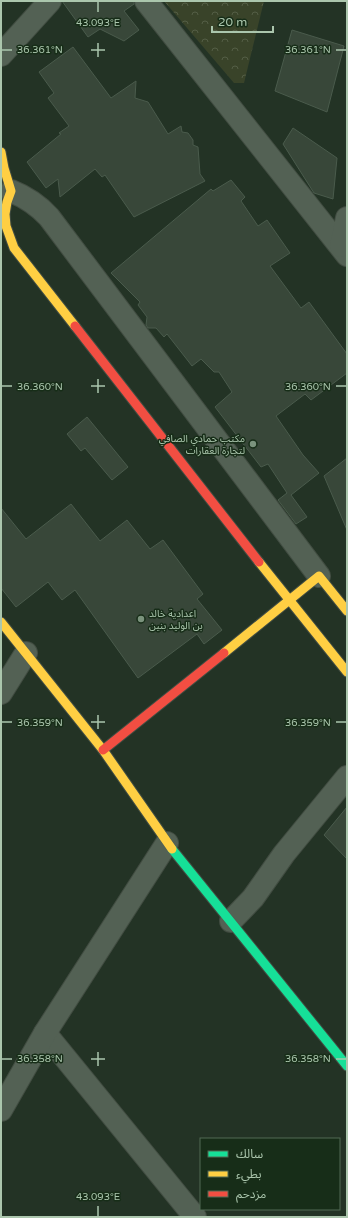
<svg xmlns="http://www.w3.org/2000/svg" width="348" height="1218" font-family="'Varela Round','Noto Sans Arabic',sans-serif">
<defs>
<pattern id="forest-crowns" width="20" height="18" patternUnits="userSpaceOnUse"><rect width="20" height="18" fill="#394329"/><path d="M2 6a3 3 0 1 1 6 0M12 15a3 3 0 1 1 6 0" fill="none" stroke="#535d45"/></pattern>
</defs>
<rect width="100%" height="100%" fill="#233325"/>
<!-- forest -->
<polygon fill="url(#forest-crowns)" points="164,1 264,1 244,83 234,83"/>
<!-- building -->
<g fill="#384739" stroke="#4a5b4c">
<polygon points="62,1 134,1 134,4 124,11 139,30 124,41 100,29 88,37"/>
<polygon points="292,30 344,46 327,112 275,91"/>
<polygon points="73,47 111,98 136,81 135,98 148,102 168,134 181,126 182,132 188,133 193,140 193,145 198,147 200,174 205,181 134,217 105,175 102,177 95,169 60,197 58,179 46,188 27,162 61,134 59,133 69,126 48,98 54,93 39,72"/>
<polygon points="293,128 337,158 333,199 314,193 283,144"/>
<polygon points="231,180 245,197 241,201 258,226 267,220 290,253 270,266 301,308 309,302 347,354 347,373 311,400 305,394 276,416 303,455 319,473 291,495 307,517 296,524 278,500 287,493 268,464 261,467 215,407 232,392 219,372 214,372 201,359 192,366 167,334 164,337 156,328 148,328 146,325 147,317 138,305 140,302 111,273 211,189 213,191"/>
<polygon points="87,417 128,467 112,480 85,448 81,451 67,434"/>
<polygon points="347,458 347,530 324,476"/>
<polygon points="71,504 100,541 127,520 150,549 163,540 203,594 197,599 222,630 204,644 197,634 138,678 75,590 62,600 48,582 16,607 1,588 1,508 26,539"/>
<polygon points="347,807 347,859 324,835"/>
</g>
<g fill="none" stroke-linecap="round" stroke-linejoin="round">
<!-- street casing -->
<g stroke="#424d42" stroke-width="24">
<g id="street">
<polyline points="146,1 347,255"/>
<polyline points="1,55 50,1"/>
<path d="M 11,191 C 26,197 38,205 49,217 L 319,576"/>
<polyline points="341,246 347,218"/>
<polyline points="1,693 26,653"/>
<polyline points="231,921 253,898 284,854 347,777"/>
<polyline points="45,1033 195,1217"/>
<polyline points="1,1110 45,1033 167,843"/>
</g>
</g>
<!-- fast casing -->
<g stroke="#424d42" stroke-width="11">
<polyline id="fast" points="172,849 347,1066"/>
</g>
<!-- slow casing -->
<g stroke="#424d42" stroke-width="11">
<g id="slow">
<polyline points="1,152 4,168 11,191 7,202 5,214 6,226 14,248 75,326"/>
<polyline points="259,562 347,672"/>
<polyline points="1,622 103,750 172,849"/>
<polyline points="224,653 319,576 347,611"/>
</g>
</g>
<!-- jam casing -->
<g stroke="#424d42" stroke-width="11">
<g id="jam">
<polyline points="75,326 259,562"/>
<polyline points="103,750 224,653"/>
</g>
</g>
<!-- street -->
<use href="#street" stroke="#536154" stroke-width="22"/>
<!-- fast -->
<use href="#fast" stroke="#16e098" stroke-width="9"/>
<!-- slow -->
<use href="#slow" stroke="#ffcf43" stroke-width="9"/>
<!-- jam -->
<use href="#jam" stroke="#f24e42" stroke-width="9"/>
</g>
<!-- ticks -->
<path fill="none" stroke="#abc6ad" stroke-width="1.5" d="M 98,2 L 98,12M 98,43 L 98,57M 2,50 L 12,50M 91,50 L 105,50M 336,50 L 346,50M 98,379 L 98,393M 2,386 L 12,386M 91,386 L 105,386M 336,386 L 346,386M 98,715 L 98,729M 2,722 L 12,722M 91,722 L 105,722M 336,722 L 346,722M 98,1052 L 98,1066M 2,1059 L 12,1059M 91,1059 L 105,1059M 336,1059 L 346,1059M 98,1206 L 98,1216"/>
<!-- markers -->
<g fill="#7b937d" stroke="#172d18" stroke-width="1.5">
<circle cx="253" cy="444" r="4"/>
<circle cx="141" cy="619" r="4"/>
</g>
<g text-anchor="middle" stroke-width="3" stroke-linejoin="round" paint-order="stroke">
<!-- poi labels -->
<g font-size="10" fill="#abc6ad" stroke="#172d18" text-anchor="end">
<text x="245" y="442">مكتب حمادي الصافي<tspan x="245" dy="12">لتجارة العقارات</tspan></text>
<text x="149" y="617" text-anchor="start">اعدادية خالد<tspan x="149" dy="12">بن الوليد بنين</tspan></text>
</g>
</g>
<g font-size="10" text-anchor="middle" fill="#abc6ad" stroke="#172d18" stroke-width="3" stroke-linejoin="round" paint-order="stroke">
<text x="98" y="26">43.093°E</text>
<text x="40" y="53">36.361°N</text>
<text x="308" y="53">36.361°N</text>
<text x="40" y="390">36.360°N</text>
<text x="308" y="390">36.360°N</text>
<text x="40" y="726">36.359°N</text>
<text x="308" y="726">36.359°N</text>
<text x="40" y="1062">36.358°N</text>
<text x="308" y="1062">36.358°N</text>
<text x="98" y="1200">43.093°E</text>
</g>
<!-- border -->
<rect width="348" height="1218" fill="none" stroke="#abc6ad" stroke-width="4"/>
<!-- legend -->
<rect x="200" y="1138" width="140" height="72" fill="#172d18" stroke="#526a54"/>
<rect x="208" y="1151" width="20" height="6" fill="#16e098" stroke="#526a54"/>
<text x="236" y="1158" font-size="12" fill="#abc6ad">سالك</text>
<rect x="208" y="1171" width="20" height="6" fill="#ffcf43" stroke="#526a54"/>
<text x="236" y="1178" font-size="12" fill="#abc6ad">بطيء</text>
<rect x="208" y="1191" width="20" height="6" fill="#f24e42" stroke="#526a54"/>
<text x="236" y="1198" font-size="12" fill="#abc6ad">مزدحم</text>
<!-- scale -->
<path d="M212 26v6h61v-6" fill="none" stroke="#abc6ad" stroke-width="2"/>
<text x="218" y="26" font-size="12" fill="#abc6ad" stroke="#172d18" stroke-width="3" paint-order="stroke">20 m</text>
</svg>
